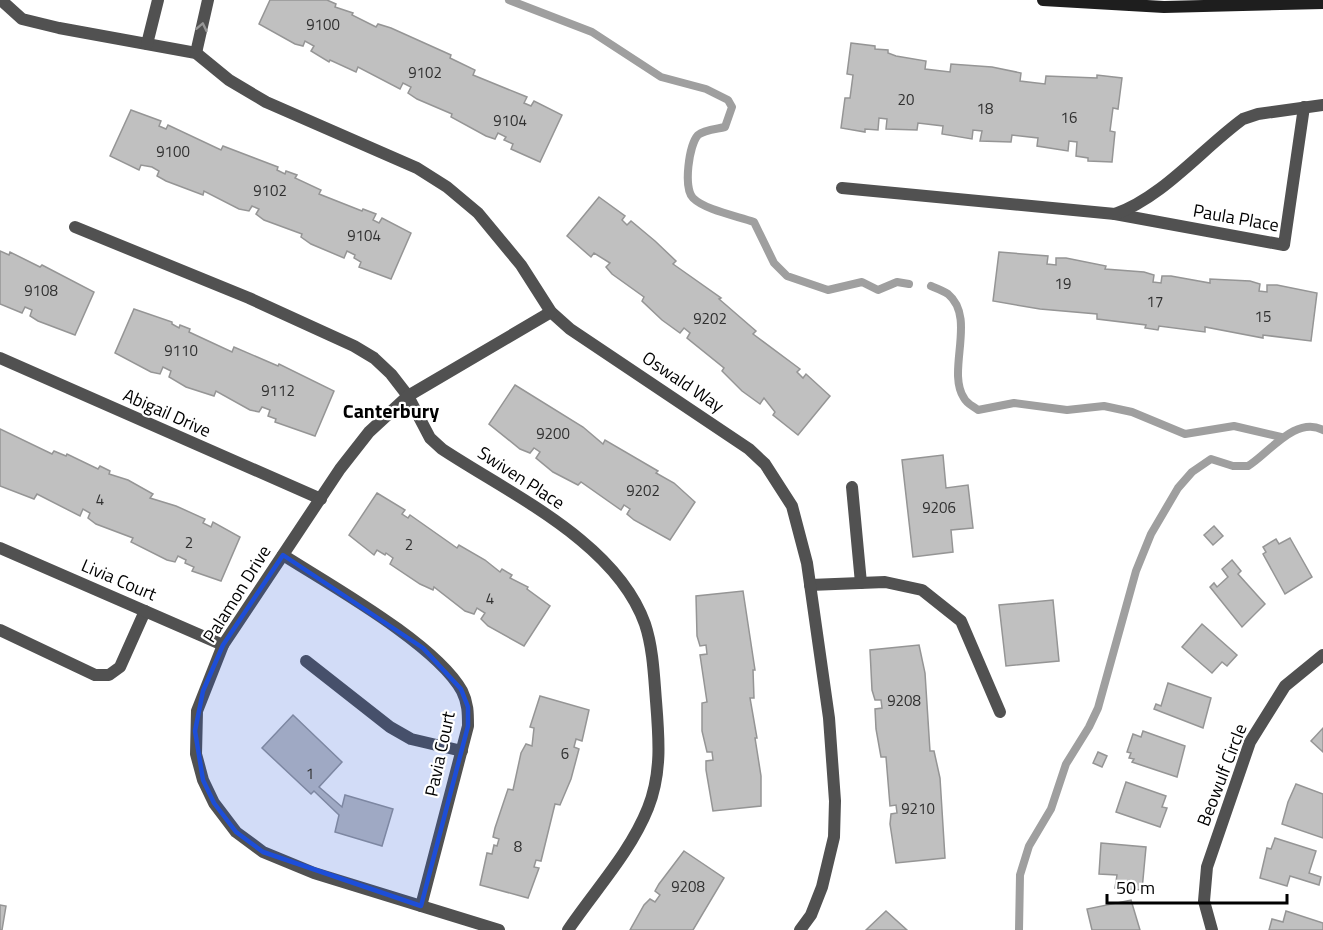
<svg xmlns="http://www.w3.org/2000/svg" width="1323" height="930" font-family="'Titillium Web',sans-serif">
<rect width="100%" height="100%" fill="#fff"/>
<g fill="none" stroke-linecap="round" stroke-linejoin="round">
<!-- stream -->
<g stroke="#9f9f9f" stroke-width="8">
<path d="M 509,0 L 592,32 L 661,77 L 706,89 L 728,100 L 732,107 L 725,127 C 717,129 704,130 698,135 C 689,145 683,188 693,198 C 705,210 737,216 754,222 L 774,263 L 787,276 L 828,290 L 862,282 L 878,290 L 897,282 L 909,284"/>
<path d="M 931,286 C 936,288 944,291 948,294 C 977,318 946,371 964,398 C 967,404 973,406 978,410 L 1014,403 L 1067,410 L 1104,406 L 1132,412 L 1185,434 L 1234,426 L 1281,437"/>
<path d="M 1019,930 L 1020,875 L 1029,846 L 1051,809 L 1066,764 L 1089,727 L 1098,708 L 1136,571 L 1151,534 L 1178,488 L 1192,472 L 1211,459 L 1233,466 L 1248,466 C 1268,454 1296,415 1323,430"/>
</g>
</g>
<!-- building -->
<g fill="#c0c0c0" stroke="#959595" stroke-width="1.5">
<polygon points="270,0 327,0 336,4 335,7 353,13 352,15 376,27 378,24 391,28 451,55 450,58 475,70 473,75 527,97 524,103 531,106 534,101 562,115 540,162 511,149 513,144 504,140 506,137 498,133 495,139 486,136 451,117 452,114 417,99 408,93 411,87 403,83 400,89 358,67 356,72 330,60 329,62 311,51 314,46 305,41 303,46 295,44 259,24"/>
<polygon points="851,43 875,46 875,49 888,50 888,53 896,56 926,61 925,69 950,72 951,64 992,67 1021,73 1020,81 1045,84 1046,76 1097,78 1097,75 1122,78 1118,109 1113,108 1110,131 1115,132 1112,162 1088,161 1088,158 1076,156 1077,142 1069,141 1068,151 1037,146 1038,138 1012,135 1011,142 980,141 982,131 973,130 972,139 942,134 943,126 918,123 917,130 886,129 887,119 879,118 878,130 865,129 865,132 841,128 845,98 850,98 853,75 847,74"/>
<polygon points="131,110 161,121 159,126 166,129 168,125 221,150 223,146 278,167 277,170 285,174 286,171 297,175 295,178 321,190 319,194 362,211 363,209 376,214 373,220 379,223 382,218 411,233 391,279 359,267 361,262 354,258 355,255 347,251 344,258 311,244 301,237 302,234 264,220 256,214 259,209 252,206 249,211 239,209 204,191 203,195 166,181 157,176 159,171 152,167 141,165 139,170 110,156"/>
<polygon points="599,197 625,216 622,220 627,225 631,221 655,241 676,261 673,264 721,298 719,299 756,331 753,334 800,369 797,372 803,378 806,374 830,396 798,435 773,415 775,412 764,398 760,404 742,391 722,371 724,368 687,338 690,333 684,328 680,333 662,320 642,301 644,297 612,274 606,267 610,263 594,253 591,257 567,236"/>
<polygon points="0,251 9,255 10,252 40,267 42,265 94,292 75,335 38,321 30,316 32,310 25,307 22,313 0,304"/>
<polygon points="999,252 1048,256 1047,264 1056,265 1056,258 1066,258 1106,266 1105,269 1144,272 1154,275 1153,282 1161,283 1162,276 1171,276 1210,283 1210,279 1250,281 1260,284 1259,291 1267,292 1267,285 1277,285 1317,293 1311,341 1263,335 1263,338 1205,327 1205,332 1159,326 1158,330 1145,328 1146,325 1097,319 1097,314 1040,309 993,301"/>
<polygon points="134,309 172,322 172,324 179,328 180,325 190,329 189,332 232,352 234,347 278,366 279,364 334,391 315,436 275,422 276,419 268,416 270,410 262,407 259,412 250,410 216,391 214,396 186,387 169,377 171,371 163,367 160,374 151,372 115,353"/>
<polygon points="515,385 583,427 603,444 605,440 658,471 656,473 674,483 695,502 670,540 634,520 627,514 630,509 624,505 621,510 581,482 578,485 553,472 536,458 540,452 534,448 530,453 520,449 489,424"/>
<polygon points="0,429 52,454 54,451 66,456 67,454 98,469 100,466 110,471 109,474 128,480 153,494 150,498 176,506 205,519 203,523 211,527 213,522 240,537 221,581 192,571 194,567 185,563 186,560 178,556 175,562 167,560 131,542 133,538 96,524 88,518 90,513 83,509 80,516 37,494 34,499 0,486"/>
<polygon points="943,455 946,488 968,485 973,528 951,530 953,552 913,557 902,460"/>
<polygon points="377,493 405,510 402,514 408,518 410,515 457,548 459,545 485,560 500,572 502,569 512,575 510,578 528,587 527,589 550,606 524,646 488,626 481,619 485,613 477,608 474,614 465,611 434,587 433,590 420,584 390,564 393,558 386,553 385,555 377,550 374,555 349,535"/>
<polygon points="1214,526 1223,536 1213,545 1204,535"/>
<polygon points="1290,538 1312,577 1285,594 1263,554 1266,552 1263,547 1276,539 1279,544"/>
<polygon points="1232,560 1241,571 1238,574 1265,604 1242,627 1210,587 1214,583 1217,587 1228,577 1222,569"/>
<polygon points="743,591 755,670 753,670 754,698 750,698 757,738 755,738 761,776 761,806 713,811 706,770 706,761 713,760 712,752 707,752 702,731 702,703 707,702 700,655 707,654 706,645 700,646 697,636 696,596"/>
<polygon points="1053,600 1059,661 1006,666 999,605"/>
<polygon points="1202,624 1237,655 1227,666 1222,662 1212,673 1182,647"/>
<polygon points="919,645 925,673 930,751 934,751 940,778 945,858 896,863 890,824 891,814 897,813 896,805 890,806 886,757 881,757 876,729 875,709 882,708 881,700 875,700 872,690 870,650"/>
<polygon points="1168,683 1211,698 1203,728 1154,709 1156,704 1161,706"/>
<polygon points="540,696 589,710 582,741 576,739 574,747 579,749 571,779 560,805 555,804 541,861 536,860 534,867 539,868 528,898 480,885 487,853 492,854 494,845 497,846 499,839 493,837 495,828 508,789 513,790 521,753 526,744 532,746 534,728 530,727"/>
<polygon points="293,715 342,762 319,787 342,807 345,795 393,809 382,846 335,832 339,815 314,791 311,794 262,748"/>
<polygon points="1323,728 1323,752 1311,741"/>
<polygon points="1143,731 1185,746 1177,777 1132,762 1134,759 1129,758 1131,753 1127,752 1133,734 1141,737"/>
<polygon points="1098,752 1107,756 1102,767 1093,763"/>
<polygon points="1126,782 1166,796 1162,807 1167,808 1160,827 1116,812"/>
<polygon points="1296,784 1323,794 1323,838 1282,824 1288,802"/>
<polygon points="1275,838 1316,851 1309,873 1321,877 1319,885 1290,876 1287,886 1260,878 1267,848 1271,849"/>
<polygon points="1101,843 1146,847 1142,890 1115,888 1117,875 1099,874"/>
<polygon points="684,851 724,878 693,930 630,930 644,905 650,899 655,902 660,895 655,891 659,884"/>
<polygon points="1131,900 1140,930 1092,930 1087,909"/>
<polygon points="0,905 6,906 2,930 0,930"/>
<polygon points="886,911 907,930 866,930"/>
<polygon points="1286,911 1323,923 1323,930 1269,930 1272,919 1283,922"/>
</g>
<g fill="none" stroke-linecap="round" stroke-linejoin="round">
<!-- lane -->
<g stroke="#515151" stroke-width="12">
<polyline points="1115,214 1284,245 1304,107"/>
<polyline points="852,487 861,583"/>
<polyline points="810,585 885,582 922,590 961,621 1000,712"/>
<polyline points="0,630 95,675 109,675 120,667 145,611"/>
<polyline points="306,661 390,727 411,739 462,751"/>
</g>
<!-- street -->
<g stroke="#515151" stroke-width="12">
<polyline points="1,0 22,19 59,28 196,53 229,80 266,102 417,168 447,187 478,213 521,265 551,312 570,329 749,449 765,464 792,506 807,563 829,718 835,801 834,837 822,887 811,915 800,930"/>
<polyline points="147,44 158,0"/>
<polyline points="196,53 208,0"/>
<path d="M 842,188 L 1115,214 C 1162,198 1203,148 1243,119 L 1258,114 L 1323,105"/>
<path d="M 75,227 L 249,298 L 354,346 L 374,358 L 391,374 L 408,396 L 430,438 L 442,449 C 510,494 616,542 645,624 C 653,648 654,676 656,701 C 659,738 662,773 648,808 C 630,853 595,890 568,930"/>
<polyline points="0,358 321,499"/>
<polyline points="0,548 223,645"/>
<path d="M 283,555 C 330,585 436,644 462,691 C 468,703 468,713 468,726 L 421,906"/>
<polyline points="499,930 314,873 263,852 236,832 214,803 203,780 196,754 197,711 223,645 340,469 369,432 408,396 551,312"/>
<polyline points="1212,930 1204,901 1207,867 1250,742 1285,686 1323,655"/>
</g>
<!-- secondary -->
<polyline stroke="#1e1e1e" stroke-width="12" points="1043,0 1164,7 1323,3"/>
</g>
<!-- one-way arrows -->
<defs><path id="oneway-chevron" d="M-2-3.5L2.5 0L-2 3.5" fill="none" stroke-width="1.6" stroke-linecap="round" stroke-linejoin="round" transform="scale(1.5)"/></defs>
<use stroke="#979797" href="#oneway-chevron" transform="translate(202 27) rotate(-78)"/>
<!-- marked area -->
<path fill="#1d4ed8" fill-opacity="0.2" stroke="#1d4ed8" stroke-width="4.5" stroke-linejoin="round" d="M 283,555 L 423,648 L 461,689 L 468,707 L 468,726 L 421,906 L 263,852 L 236,832 L 214,803 L 203,780 L 195,731 L 203,691 L 223,645 Z"/>
<g text-anchor="middle" stroke-width="4.5" stroke-linejoin="round" paint-order="stroke">
<!-- number labels -->
<g font-size="15" fill="#303030">
<text x="323" y="30">9100</text>
<text x="425" y="78">9102</text>
<text x="906" y="105">20</text>
<text x="985" y="114">18</text>
<text x="1069" y="123">16</text>
<text x="510" y="126">9104</text>
<text x="173" y="157">9100</text>
<text x="270" y="196">9102</text>
<text x="364" y="241">9104</text>
<text x="1063" y="289">19</text>
<text x="41" y="296">9108</text>
<text x="1155" y="307">17</text>
<text x="1263" y="322">15</text>
<text x="710" y="324">9202</text>
<text x="181" y="356">9110</text>
<text x="278" y="396">9112</text>
<text x="553" y="439">9200</text>
<text x="643" y="496">9202</text>
<text x="100" y="505">4</text>
<text x="939" y="513">9206</text>
<text x="189" y="548">2</text>
<text x="409" y="550">2</text>
<text x="490" y="604">4</text>
<text x="904" y="706">9208</text>
<text x="565" y="759">6</text>
<text x="310" y="779">1</text>
<text x="918" y="814">9210</text>
<text x="518" y="852">8</text>
<text x="688" y="892">9208</text>
</g>
<!-- street labels -->
<g font-size="18" fill="#000" stroke="#fff">
<text transform="translate(1236 218) rotate(10)" y="6">Paula Place</text>
<text transform="translate(683 382) rotate(34)" y="6">Oswald Way</text>
<text transform="translate(167 413) rotate(24)" y="6">Abigail Drive</text>
<text transform="translate(521 478) rotate(33)" y="6">Swiven Place</text>
<text transform="translate(119 580) rotate(23)" y="6">Livia Court</text>
<text transform="translate(237 594) rotate(-58)" y="6">Palamon Drive</text>
<text transform="translate(440 754) rotate(-78)" y="6">Pavia Court</text>
<text transform="translate(1222 775) rotate(-69)" y="6">Beowulf Circle</text>
</g>
<!-- neighbourhood labels -->
<g font-size="20" font-weight="bold" fill="#000" stroke="#fff">
<text x="391" y="418">Canterbury</text>
</g>
</g>
<!-- scale -->
<path d="M1107 894v9h180v-9" fill="none" stroke="#000000" stroke-width="3"/>
<text x="1116" y="894" font-size="18" fill="#000000" stroke="#ffffff" stroke-width="4.5" paint-order="stroke">50 m</text>
</svg>
